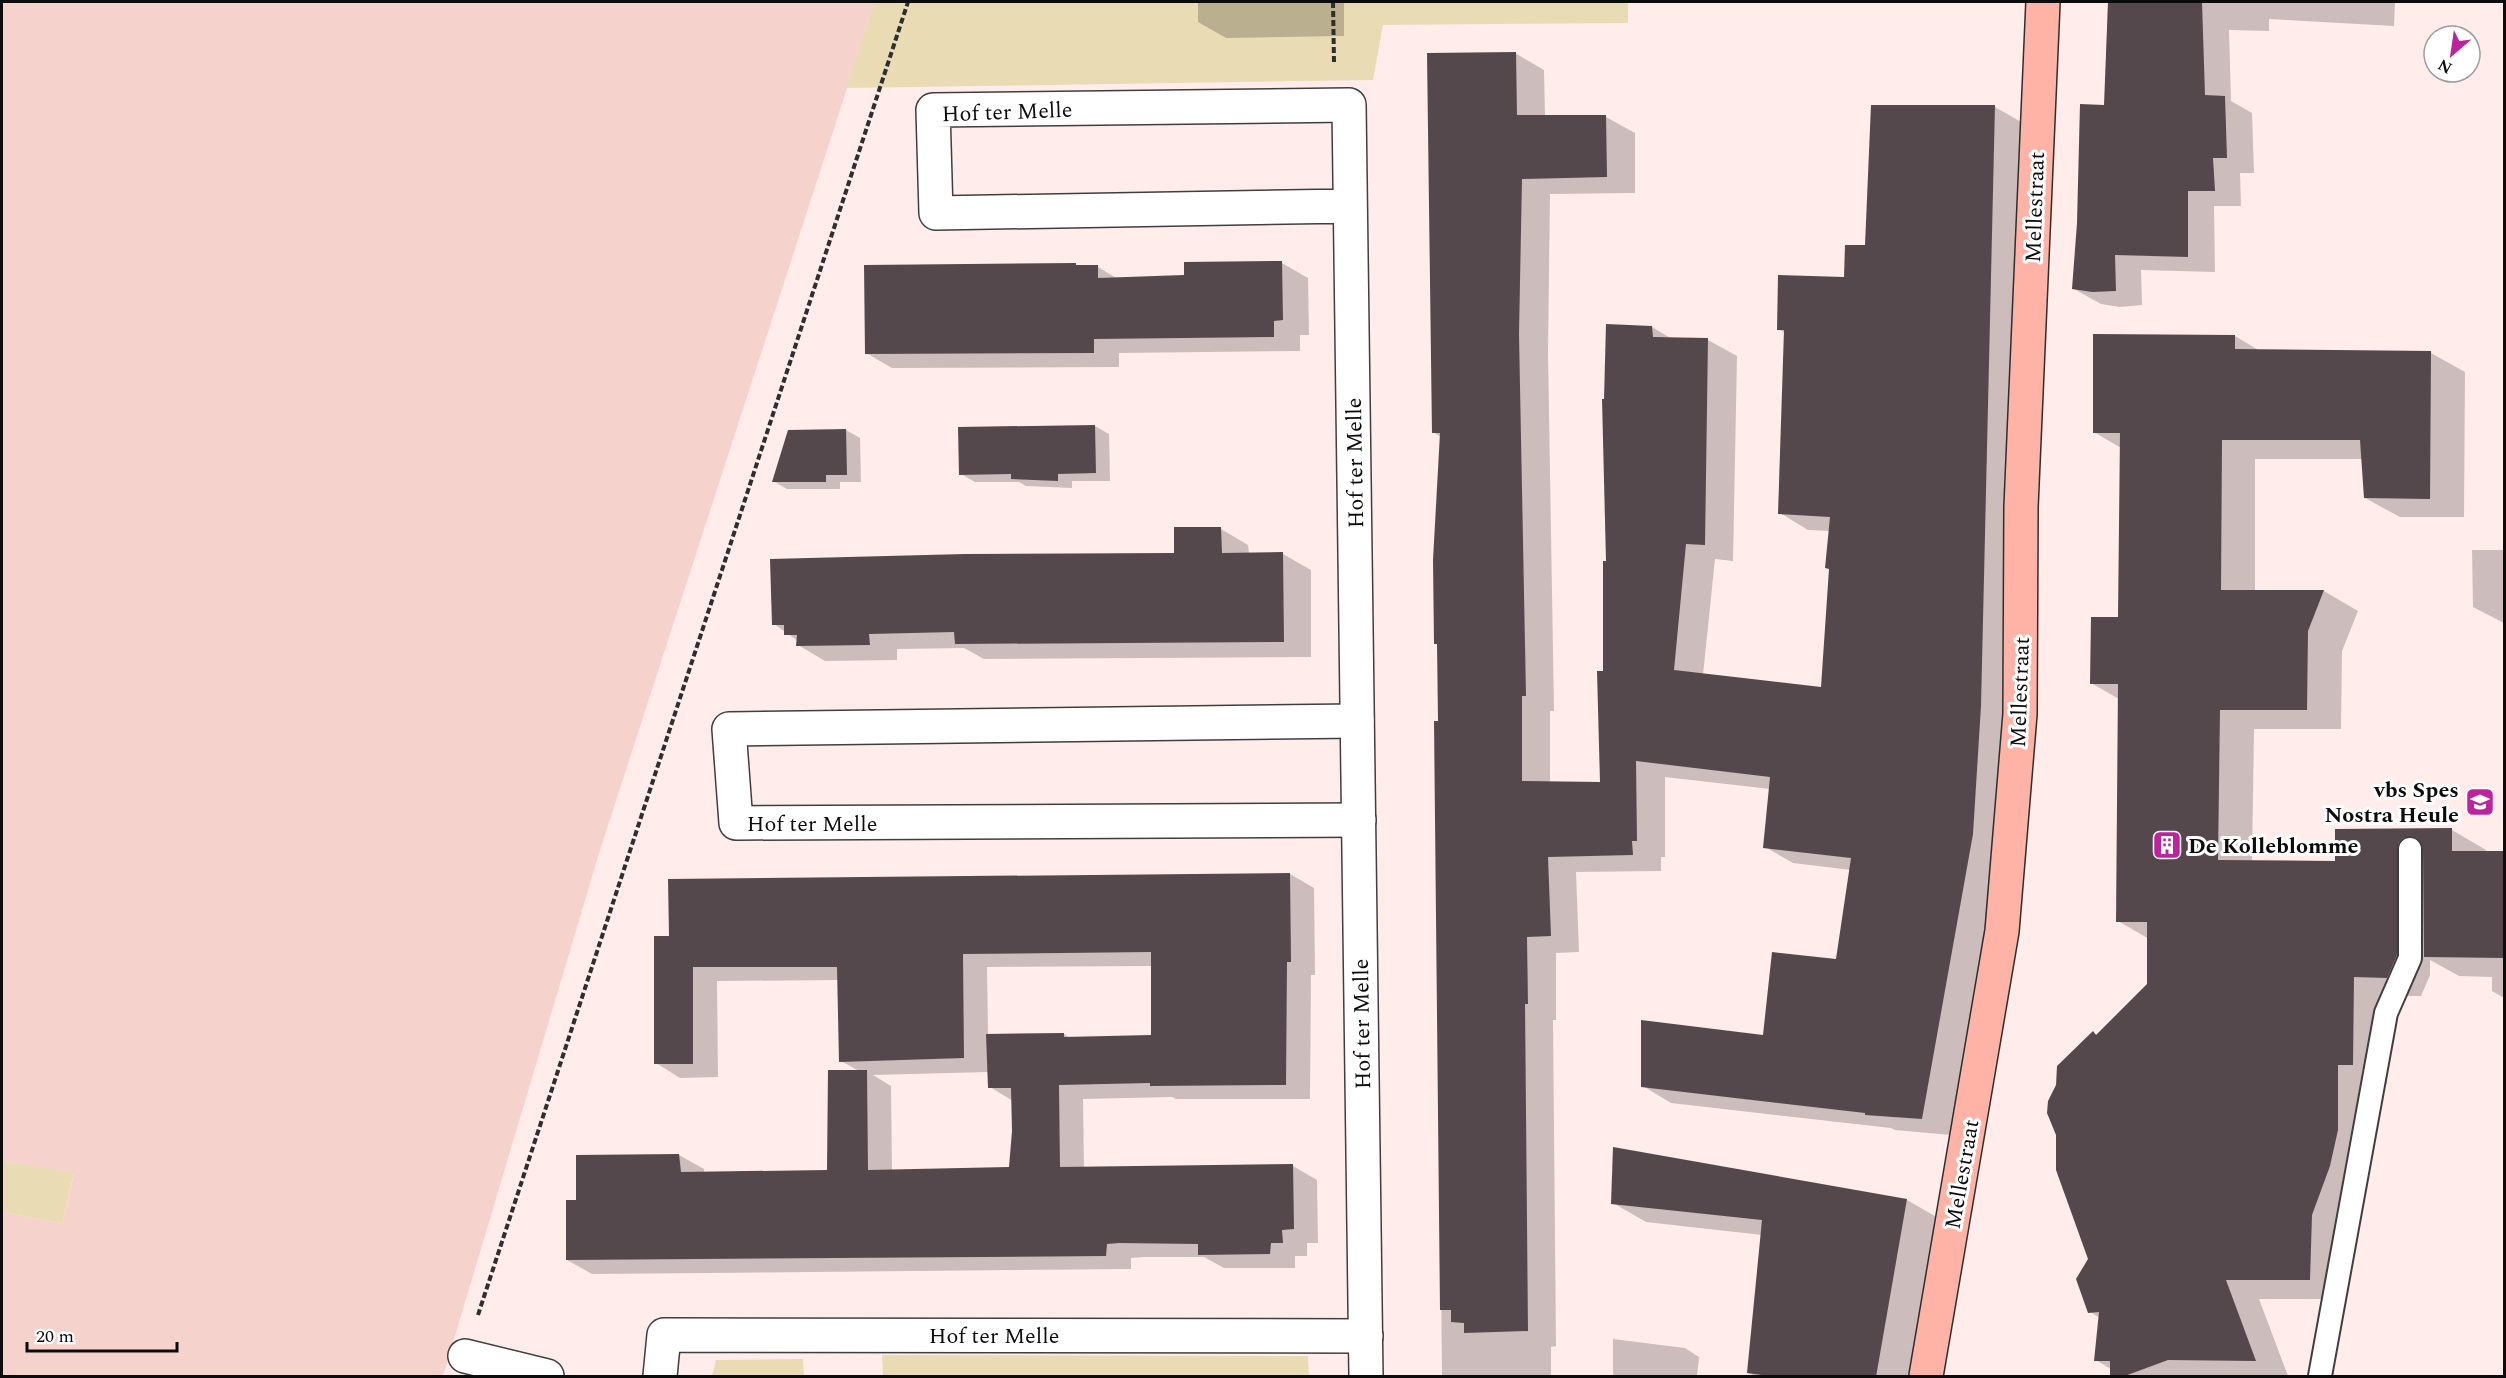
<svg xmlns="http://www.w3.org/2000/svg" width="2506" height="1378" font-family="Spectral,serif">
<rect width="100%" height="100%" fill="#ffeceb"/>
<!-- farmland -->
<polygon fill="#f5d2cb" points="2,2 875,2 600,850 443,1376 2,1376 2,1212 62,1224 74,1174 2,1161"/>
<!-- green -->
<g fill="#e9dcb5">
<polygon points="875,2 1628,2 1628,23 1383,25 1373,80 846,88"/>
<polygon points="2,1161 74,1173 62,1224 2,1212"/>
<polygon points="882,1355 1308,1356 1309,1376 883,1376"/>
<polygon points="803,1359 804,1376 712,1376 716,1360"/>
</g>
<!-- shadow -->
<g fill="#0003" fill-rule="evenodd">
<polygon points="1198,2 1344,2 1344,36 1226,38 1198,22"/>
<polygon points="2108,2 2395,2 2394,26 2269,19 2269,31 2229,30 2231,101 2252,113 2254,173 2240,173 2241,206 2214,206 2215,272 2141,270 2142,305 2120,307 2101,304 2074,289 2105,106"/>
<polygon points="1515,53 1544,70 1545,116 1606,117 1635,133 1635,193 1550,194 1548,352 1554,711 1550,711 1550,782 1601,783 1608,563 1652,327 1672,339 1708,340 1737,356 1733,561 1715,559 1703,675 1823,689 1831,570 1826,567 1830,531 1808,530 1780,513 1785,333 1778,329 1845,279 1867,247 1995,107 2023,123 2001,851 1951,1135 1895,1130 1891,1128 1671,1103 1643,1086 1764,1037 1837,961 1851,870 1793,863 1765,847 1770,789 1665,777 1665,857 1661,857 1661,871 1576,872 1579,952 1556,953 1556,1020 1553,1020 1556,1346 1551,1347 1551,1376 1442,1376 1436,723 1439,723 1439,645 1435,643 1441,437 1433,432"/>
<polygon points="1282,263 1308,278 1309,335 1300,335 1300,351 1119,353 1119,367 892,368 866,353 1079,267 1098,267 1118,279 1186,276 1185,264"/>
<polygon points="2235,336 2260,351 2431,353 2465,372 2464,517 2400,517 2365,498 2363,459 2255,459 2255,591 2324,591 2358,611 2342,651 2341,729 2254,729 2252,862 2336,862 2336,831 2452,830 2486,850 2486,852 2504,852 2504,998 2492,991 2492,977 2459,976 2430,960 2430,975 2421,996 2388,996 2387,1084 2372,1084 2344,1299 2259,1299 2288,1376 2111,1376 2111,1369 2096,1360 2100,1318 2089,1311 2093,1033 2097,1035 2149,985 2149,939 2118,921 2119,699 2091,683 2120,619 2121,448 2094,432"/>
<polygon points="1095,426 1109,434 1110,481 1072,481 1072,488 1026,486 1019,482 975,482 961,474"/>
<polygon points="846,430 860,438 861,482 840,482 840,489 787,489 773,481"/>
<polygon points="1221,529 1248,545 1249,554 1283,554 1311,570 1311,657 984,659 964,648 897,649 897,660 825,661 798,645 798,641 774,624 1176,554"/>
<polygon points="2472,550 2504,550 2504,623 2473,607"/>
<path d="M 1290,874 L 1314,888 L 1315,975 L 1311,975 L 1310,1099 L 1176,1099 L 1172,1097 L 1083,1099 L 1084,1169 L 1293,1166 L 1317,1180 L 1318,1243 L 1307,1243 L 1307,1256 L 1295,1256 L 1295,1268 L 1224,1268 L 1204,1257 L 1144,1257 L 1131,1258 L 1131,1269 L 592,1274 L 567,1260 L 578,1202 L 679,1155 L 704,1169 L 704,1173 L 829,1172 L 859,1071 L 841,1061 L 839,980 L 717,981 L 718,1077 L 680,1078 L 656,1063 L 655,938 ZM 1153,966 L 1153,1036 L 1070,1038 L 1064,1034 L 988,1035 L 987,967 ZM 989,1072 L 990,1087 L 1013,1101 L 1014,1131 L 1010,1169 L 892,1171 L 891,1086 L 873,1075 Z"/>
<polygon points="1907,1200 1940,1219 1911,1376 1755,1376 1748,1373 1762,1235 1646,1222 1613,1203"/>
<polygon points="1613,1339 1685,1348 1699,1357 1697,1376 1613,1376"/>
</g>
<!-- building -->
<g fill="#55484d">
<polygon points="2108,2 2202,2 2205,95 2225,96 2227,158 2213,158 2215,191 2188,191 2188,257 2115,255 2116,291 2092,292 2072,289 2077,223 2080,104 2104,105"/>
<polygon points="1516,52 1517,115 1606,115 1607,177 1522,179 1519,334 1526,696 1522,696 1522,781 1600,782 1597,671 1603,671 1603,561 1606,561 1602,399 1604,399 1606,324 1652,326 1653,337 1708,338 1705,545 1686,544 1674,670 1821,687 1829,569 1825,568 1830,517 1778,514 1784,330 1777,330 1778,275 1844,277 1845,245 1865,245 1871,105 1995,105 1981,706 1973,834 1922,1119 1865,1115 1865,1113 1641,1087 1641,1020 1763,1035 1772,952 1836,959 1851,858 1763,848 1770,777 1636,761 1637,841 1632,841 1633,855 1548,857 1551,936 1527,937 1528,1004 1525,1004 1528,1331 1464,1333 1464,1323 1451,1322 1451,1310 1440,1310 1434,721 1438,721 1437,644 1434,644 1433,560 1440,433 1432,433 1427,53"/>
<polygon points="1282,261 1283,320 1274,321 1274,337 1094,339 1094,353 865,354 864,265 1076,263 1076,265 1098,265 1098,278 1184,275 1184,262"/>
<polygon points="2093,334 2235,335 2235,349 2431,351 2430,499 2364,498 2360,440 2222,440 2221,590 2324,590 2308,631 2307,710 2220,710 2218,860 2335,861 2335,829 2452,828 2452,851 2505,851 2505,958 2424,957 2423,848 2417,838 2411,836 2403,838 2398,843 2397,955 2387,978 2354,977 2353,1065 2338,1065 2338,1130 2330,1166 2312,1215 2310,1280 2226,1280 2256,1361 2168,1360 2122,1377 2110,1377 2110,1361 2094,1361 2099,1312 2088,1313 2076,1279 2088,1259 2056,1170 2056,1135 2047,1113 2048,1101 2056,1085 2057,1066 2093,1031 2096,1035 2147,984 2147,922 2116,922 2118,684 2090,684 2091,617 2118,617 2120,433 2093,433"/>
<polygon points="1095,425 1096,473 1058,474 1058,481 1011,479 1011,474 959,475 958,427"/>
<polygon points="846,429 847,475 826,475 826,482 772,482 788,430"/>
<polygon points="1174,527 1221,527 1222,553 1283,552 1284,642 955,644 954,632 869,634 870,645 796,646 797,635 784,635 784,625 772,625 770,559 965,554 1174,553"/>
<polygon points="1290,873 1291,962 1287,962 1286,1085 1150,1086 1150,1083 1059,1085 1060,1167 1293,1164 1294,1229 1282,1230 1283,1243 1271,1243 1270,1254 1198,1255 1198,1244 1119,1243 1107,1244 1106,1256 566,1260 566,1200 576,1200 576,1155 679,1154 681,1172 827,1170 828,1070 867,1070 868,1170 1009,1167 1012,1131 1011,1088 988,1088 986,1034 1064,1033 1064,1037 1151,1035 1151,952 963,954 964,1058 839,1062 837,967 693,967 693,1064 654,1064 654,936 669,936 668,879"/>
<polygon points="1613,1147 1907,1199 1876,1377 1776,1377 1747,1373 1762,1220 1611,1204"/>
</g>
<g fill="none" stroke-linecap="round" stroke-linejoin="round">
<!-- lane casing -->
<g stroke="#3f3f3f" stroke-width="26">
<polyline id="lane" points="2320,1376 2386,1013 2410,958 2410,849"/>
</g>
<!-- street casing -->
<g stroke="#3f3f3f" stroke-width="36">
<g id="street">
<polyline points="1350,206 936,213 933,110 1349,105 1366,1376"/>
<polyline points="1357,721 729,729 736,823 1359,820"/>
<polyline points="465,1356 547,1376"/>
<polyline points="660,1376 664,1335 1366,1336"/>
</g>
</g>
<!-- secondary casing -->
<g stroke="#2e2e2e" stroke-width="36">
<polyline id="secondary" points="1926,1376 2002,931 2020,714 2021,507 2043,2"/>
</g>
<!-- path -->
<g stroke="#2e2e2e" stroke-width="4" stroke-dasharray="6 3" stroke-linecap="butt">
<polyline points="1333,2 1334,62"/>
<polyline points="478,1315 908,2"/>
</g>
<!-- lane -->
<use href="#lane" stroke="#fff" stroke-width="22"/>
<!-- street -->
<use href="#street" stroke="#fff" stroke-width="33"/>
<!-- secondary -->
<use href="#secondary" stroke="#ffb3a6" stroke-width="33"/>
</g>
<!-- icons -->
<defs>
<g id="school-square" transform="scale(1.5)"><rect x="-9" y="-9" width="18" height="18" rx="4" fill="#bd239c" stroke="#fff"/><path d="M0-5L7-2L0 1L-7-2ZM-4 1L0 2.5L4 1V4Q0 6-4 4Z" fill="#fff"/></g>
<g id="building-square" transform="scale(1.5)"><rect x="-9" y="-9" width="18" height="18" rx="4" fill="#bd239c" stroke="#fff"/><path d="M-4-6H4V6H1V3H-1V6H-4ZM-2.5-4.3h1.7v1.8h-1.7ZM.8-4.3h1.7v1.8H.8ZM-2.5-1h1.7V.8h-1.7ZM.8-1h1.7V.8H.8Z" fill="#fff"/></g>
</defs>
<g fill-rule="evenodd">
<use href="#school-square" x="2480" y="802"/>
<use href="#building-square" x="2167" y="845"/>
</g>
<g text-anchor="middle" stroke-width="6" stroke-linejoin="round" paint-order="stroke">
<!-- street labels -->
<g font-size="22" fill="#0c0c0c" stroke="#fff">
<text transform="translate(1007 111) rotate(-2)" y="8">Hof ter Melle</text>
<text transform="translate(2034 207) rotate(-88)" y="8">Mellestraat</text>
<text transform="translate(1354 463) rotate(-91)" y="8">Hof ter Melle</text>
<text transform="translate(2019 692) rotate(-88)" y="8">Mellestraat</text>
<text x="812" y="831">Hof ter Melle</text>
<text transform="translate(1361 1024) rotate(-91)" y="8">Hof ter Melle</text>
<text transform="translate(1961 1174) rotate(-80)" y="8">Mellestraat</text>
<text x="994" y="1343">Hof ter Melle</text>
</g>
<!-- poi labels -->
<g font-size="22" font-weight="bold" fill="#0c0c0c" stroke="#fff" text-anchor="end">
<text x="2459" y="797">vbs Spes<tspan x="2459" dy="25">Nostra Heule</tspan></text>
<text x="2188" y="853" text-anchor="start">De Kolleblomme</text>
</g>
</g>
<!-- border -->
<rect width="2506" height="1378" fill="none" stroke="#0c0c0c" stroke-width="6"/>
<!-- north arrow -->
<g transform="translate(2452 54) rotate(209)"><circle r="28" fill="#ffffff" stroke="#9e9e9e" stroke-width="1.5"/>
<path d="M0-4.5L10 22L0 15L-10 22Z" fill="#bd239c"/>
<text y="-9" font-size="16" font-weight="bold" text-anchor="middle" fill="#0c0c0c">N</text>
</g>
<!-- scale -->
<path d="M27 1342v9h150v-9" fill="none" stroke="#0c0c0c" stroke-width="3"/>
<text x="36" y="1342" font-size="18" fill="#0c0c0c" stroke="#ffffff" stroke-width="4.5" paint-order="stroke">20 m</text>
</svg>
